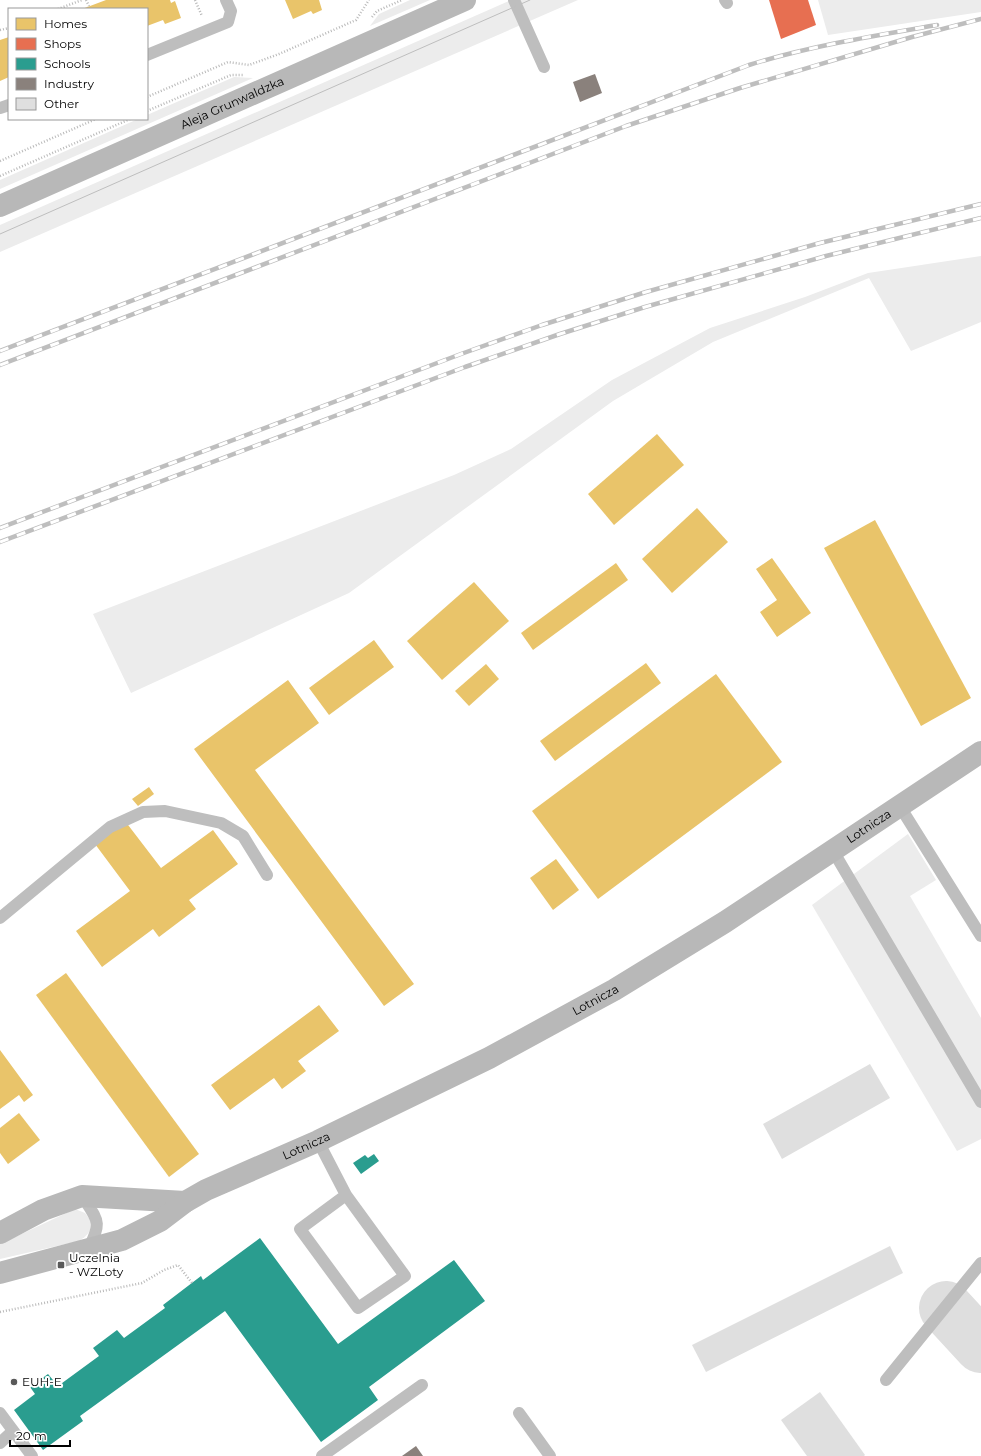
<svg xmlns="http://www.w3.org/2000/svg" width="981" height="1456" font-family="Montserrat,sans-serif">
<rect width="100%" height="100%" fill="#fff"/>
<!-- green -->
<g fill="#ececec">
<polygon points="410,0 430,0 370,26 379,14"/>
<polygon points="511,0 578,0 0,252 0,225"/>
<polygon points="818,0 981,0 981,12 828,35"/>
<polygon points="234,77 253,78 0,189 0,180 138,119 147,119 147,115"/>
<polygon points="981,256 981,322 911,351 869,278 713,342 613,401 349,593 131,693 93,614 454,475 511,449 612,380 710,328 805,297 868,273"/>
<polygon points="908,834 936,880 910,896 981,1018 981,1139 957,1151 812,905"/>
<path d="M 75,1209 L 85,1213 L 91,1221 C 92,1231 87,1236 79,1241 L 0,1259 L 0,1244 Z"/>
</g>
<!-- homes -->
<g fill="#e9c46a">
<polygon points="106,0 170,0 171,3 175,1 181,18 165,24 163,20 147,26 147,9 82,9"/>
<polygon points="285,0 319,0 322,10 313,14 311,11 293,19"/>
<polygon points="9,37 9,77 0,81 0,40"/>
<polygon points="657,434 684,465 614,525 588,494"/>
<polygon points="697,508 728,542 672,593 642,559"/>
<polygon points="875,520 971,698 921,726 824,548"/>
<polygon points="772,558 811,613 777,637 760,612 777,600 756,569"/>
<polygon points="616,563 628,580 533,650 521,633"/>
<polygon points="474,582 509,621 442,680 407,641"/>
<polygon points="374,640 394,667 329,715 309,688"/>
<polygon points="646,663 661,683 555,761 540,741"/>
<polygon points="486,664 499,679 469,706 455,691"/>
<polygon points="716,674 782,762 598,899 532,811"/>
<polygon points="288,680 319,723 255,770 414,984 384,1006 194,749"/>
<polygon points="149,787 154,794 138,806 132,799"/>
<polygon points="125,821 161,868 213,830 238,864 189,900 196,909 159,937 153,929 102,967 76,931 130,891 95,844"/>
<polygon points="556,859 579,890 553,910 530,878"/>
<polygon points="66,973 199,1154 169,1177 36,995"/>
<polygon points="319,1005 339,1031 298,1061 306,1071 282,1089 274,1078 230,1110 211,1085"/>
<polygon points="0,1050 33,1095 24,1102 19,1095 0,1109"/>
<polygon points="19,1113 40,1140 8,1164 0,1153 0,1128"/>
</g>
<!-- shops -->
<polygon fill="#e76f51" points="769,0 808,0 816,25 781,39"/>
<!-- schools -->
<g fill="#2a9d8f">
<polygon points="374,1154 379,1161 361,1174 353,1163 365,1155 368,1158"/>
<polygon points="260,1238 338,1344 454,1260 485,1301 369,1387 378,1400 321,1442 225,1311 80,1416 83,1421 43,1450 14,1410 35,1394 30,1387 48,1374 58,1386 99,1356 93,1348 117,1330 124,1338 165,1308 163,1305 201,1276 203,1280"/>
</g>
<!-- industry -->
<g fill="#8a817c">
<polygon points="595,74 602,93 580,102 573,82"/>
<polygon points="416,1446 423,1456 402,1456"/>
</g>
<g fill="none" stroke-linecap="round" stroke-linejoin="round">
<!-- taxiway -->
<polyline stroke="#dedede" stroke-width="54" points="946,1308 981,1346"/>
</g>
<!-- building -->
<g fill="#dfdfdf">
<polygon points="870,1064 890,1098 782,1159 763,1124"/>
<polygon points="890,1246 903,1273 706,1372 692,1345"/>
<polygon points="820,1392 865,1455 864,1456 807,1456 781,1420"/>
</g>
<g fill="none" stroke-linecap="round" stroke-linejoin="round">
<!-- path -->
<g stroke="#b9b9b9" stroke-width="2.5" stroke-dasharray="1 2" stroke-linecap="butt">
<polyline points="86,0 89,6"/>
<polyline points="195,0 202,16"/>
<polyline points="58,9 82,0"/>
<polyline points="372,17 377,11 402,0"/>
<polyline points="0,30 9,28"/>
<polyline points="147,97 228,62 249,65 279,54 356,20 369,0"/>
<polyline points="147,111 231,75 243,75"/>
<polyline points="0,161 96,119"/>
<polyline points="0,176 130,119"/>
<polyline points="0,1312 142,1283 164,1270 178,1265 192,1283"/>
</g>
<!-- lane -->
<g stroke="#bebebe" stroke-width="12">
<polyline points="514,0 544,67"/>
<polyline points="725,0 727,3"/>
<polyline points="147,55 228,22 231,11 226,0"/>
<polyline points="0,108 9,105"/>
<polyline points="899,805 981,936"/>
<polyline points="832,849 981,1102"/>
<polyline points="0,918 110,827 143,812 165,811 221,823 243,836 267,875"/>
<polyline points="318,1141 346,1195 405,1276 358,1308 300,1229 346,1195"/>
<path d="M 82,1196 C 99,1222 102,1221 88,1250"/>
<polyline points="886,1380 981,1263"/>
<polyline points="0,1413 32,1456"/>
<polyline points="519,1413 550,1456"/>
<polyline points="0,1443 13,1431"/>
<polyline points="322,1456 422,1385"/>
</g>
<!-- secondary -->
<g stroke="#b8b8b8" stroke-width="22">
<path id="s1" d="M 0,206 L 465,0"/>
<polyline points="0,1233 43,1210 82,1196 185,1202"/>
<path id="s2" d="M 0,1273 L 122,1240 L 160,1221 L 185,1202 L 206,1190 L 318,1141 L 489,1058 L 614,990 L 725,922 L 981,752"/>
</g>
<!-- tram -->
<polyline stroke="#bebebe" stroke-width="1" points="0,234 530,0"/>
<!-- rail casing -->
<g stroke="#bebebe" stroke-width="4.5">
<g id="rail">
<path d="M 0,351 L 749,65 C 810,46 873,36 937,25"/>
<polyline points="0,365 626,126 740,88 912,37 981,19"/>
<polyline points="0,528 461,354 542,325 646,292 820,243 981,204"/>
<polyline points="0,542 465,367 560,334 645,307 826,256 981,218"/>
</g>
</g>
<!-- rail -->
<use href="#rail" stroke="#fff" stroke-width="3" stroke-dasharray="9" stroke-linecap="butt"/>
</g>
<!-- markers -->
<g fill="#595959" stroke="#fff" stroke-width="1.5">
<rect x="57" y="1261" width="8" height="8" rx="2"/>
<circle cx="14" cy="1382" r="4"/>
</g>
<g text-anchor="middle" stroke-width="4" stroke-linejoin="round" paint-order="stroke">
<!-- street labels -->
<g font-size="12" fill="#000" stroke="#fff">
<text dy="4" stroke="none"><textPath href="#s1" startOffset="254">Aleja Grunwaldzka</textPath></text>
<text dy="4" stroke="none"><textPath href="#s2" startOffset="982">Lotnicza</textPath></text>
<text dy="4" stroke="none"><textPath href="#s2" startOffset="658">Lotnicza</textPath></text>
<text dy="4" stroke="none"><textPath href="#s2" startOffset="334">Lotnicza</textPath></text>
</g>
<!-- poi labels -->
<g font-size="12" fill="#000" stroke="#fff" text-anchor="start">
<text x="69" y="1262">Uczelnia<tspan x="69" dy="14">- WZLoty</tspan></text>
<text x="22" y="1386">EUH-E</text>
</g>
</g>
<!-- legend -->
<rect x="8" y="8" width="140" height="112" fill="#ffffff" stroke="#999999"/>
<rect x="16" y="18" width="20" height="12" fill="#e9c46a" stroke="#999999"/>
<text x="44" y="28" font-size="12" fill="#000000">Homes</text>
<rect x="16" y="38" width="20" height="12" fill="#e76f51" stroke="#999999"/>
<text x="44" y="48" font-size="12" fill="#000000">Shops</text>
<rect x="16" y="58" width="20" height="12" fill="#2a9d8f" stroke="#999999"/>
<text x="44" y="68" font-size="12" fill="#000000">Schools</text>
<rect x="16" y="78" width="20" height="12" fill="#8a817c" stroke="#999999"/>
<text x="44" y="88" font-size="12" fill="#000000">Industry</text>
<rect x="16" y="98" width="20" height="12" fill="#dfdfdf" stroke="#999999"/>
<text x="44" y="108" font-size="12" fill="#000000">Other</text>
<!-- scale -->
<path d="M10 1440v6h60v-6" fill="none" stroke="#000000" stroke-width="2"/>
<text x="16" y="1440" font-size="12" fill="#000000" stroke="#ffffff" stroke-width="3" paint-order="stroke">20 m</text>
</svg>
